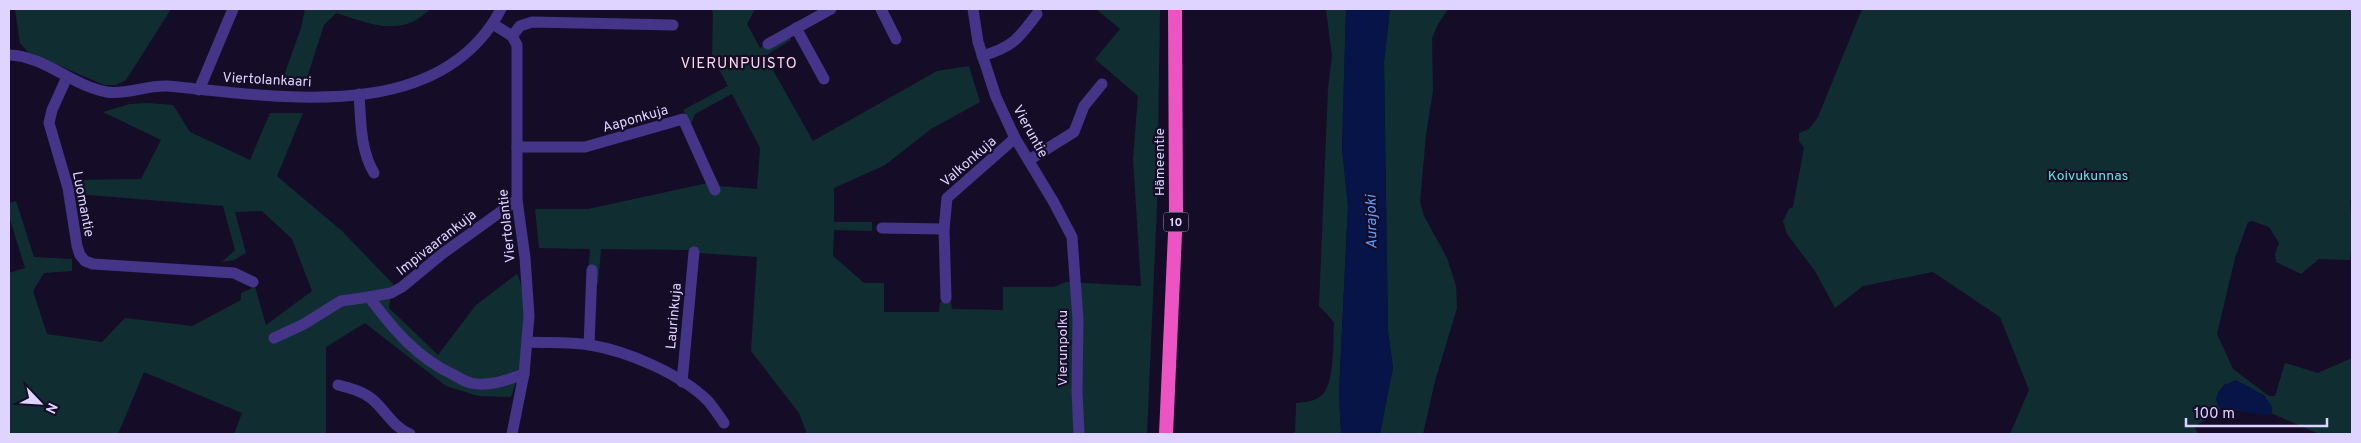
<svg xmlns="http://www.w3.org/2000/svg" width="2361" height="443" font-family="Overpass,sans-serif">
<rect width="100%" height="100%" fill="#150d27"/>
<!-- green -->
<g fill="#102e31">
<polygon points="15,9 171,9 126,80 116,85 104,85 28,52 20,43"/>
<path d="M 305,9 L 431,9 C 425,13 419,19 412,22 C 387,33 360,20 336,13 L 324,25 L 304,87 L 280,87 L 301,28 Z"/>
<polygon points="710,9 755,9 747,24 760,48 787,33 791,40 765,56 813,141 937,71 969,66 980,102 931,129 885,165 834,188 834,222 872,222 872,231 834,230 833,256 864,283 884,283 884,312 939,312 940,302 951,302 952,309 1003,310 1003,287 1054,287 1066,282 1141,286 1133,159 1138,96 1095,59 1120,29 1096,9 1160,9 1157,206 1147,434 807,434 799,413 751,351 757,257 698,253 689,250 601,249 598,284 587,284 590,249 539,248 535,209 588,209 708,183 710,167 720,186 757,189 760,148 732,94 695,114 691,124 683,110 728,86 712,56 713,12"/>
<path d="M 1326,9 L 1346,9 L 1342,149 L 1348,205 L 1339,393 L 1341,434 L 1295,434 L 1296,403 C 1305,402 1315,402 1322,395 C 1335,383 1333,340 1334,322 L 1319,306 L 1328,89 L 1332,56 Z"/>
<polygon points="1390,9 1448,9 1438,24 1432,38 1433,91 1426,134 1420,202 1424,216 1447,258 1456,286 1457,308 1435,381 1423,434 1380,434 1393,367 1388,332 1384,62"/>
<path d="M 1862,9 L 2352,9 L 2352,200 L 2350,200 L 2352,239 L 2350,260 L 2319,259 L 2301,274 L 2276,262 L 2275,254 L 2279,243 L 2269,227 L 2252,221 L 2248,222 L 2235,258 L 2217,334 L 2233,369 L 2269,396 L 2275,396 L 2285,363 L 2318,373 L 2352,358 L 2352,434 L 2319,434 L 2271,413 L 2272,411 L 2265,396 L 2241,383 L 2225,384 C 2217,393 2213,400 2221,409 L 2194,427 L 2199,434 L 2010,434 L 2029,390 L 2000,317 L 1933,272 L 1863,286 L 1835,308 L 1815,271 L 1787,234 L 1783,221 L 1789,209 L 1793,207 L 1804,148 L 1799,141 L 1799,133 L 1809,129 L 1818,117 Z"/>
<path d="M 148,103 L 173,105 L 190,132 L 250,160 L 270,113 L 303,113 L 277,176 L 343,232 L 393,284 L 389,308 L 438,355 L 476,305 L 517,274 C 531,300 522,370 511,397 L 478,396 L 446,386 L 365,323 L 326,347 L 326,434 L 234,434 L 242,413 L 144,372 L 118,434 L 9,434 L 9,273 L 25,268 L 9,216 L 9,203 L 16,201 L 34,257 L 72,259 L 72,271 L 44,273 L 33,291 L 47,334 L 102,342 L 125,318 L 192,326 L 241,300 L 241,293 L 255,287 L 266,325 L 312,291 L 292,239 L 262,211 L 235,212 L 246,253 L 234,260 L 222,262 L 235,250 L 223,206 L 77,194 L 73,180 L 141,179 L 161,140 L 103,112 L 130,104 Z"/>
</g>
<!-- water -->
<g fill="#061447">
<polygon points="1346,9 1390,9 1384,62 1388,332 1393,367 1380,434 1341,434 1339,393 1348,205 1342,149"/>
<path d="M 2236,380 C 2248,387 2267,394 2272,407 L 2271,413 L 2267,415 L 2221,409 C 2209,397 2223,384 2236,380 Z"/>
</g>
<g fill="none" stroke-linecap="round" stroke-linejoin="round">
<!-- minor -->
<g stroke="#443589" stroke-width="11">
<polyline points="881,9 896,39"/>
<polyline points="973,9 978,42 996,97 1015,138 1053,201 1072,237 1078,320 1077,391 1079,434"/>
<polyline points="493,24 512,36 517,45 517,200 525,258 529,316 524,374 512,434"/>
<polyline points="796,28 824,79"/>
<polyline points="512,36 520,26 532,22 673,25"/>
<polyline points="768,44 831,9"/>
<path d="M 9,55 C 45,56 72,86 107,92 C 126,95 147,85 167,86 C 276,96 439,127 501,9"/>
<path d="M 982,56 C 1013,47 1018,39 1037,14"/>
<polyline points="67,77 52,110 49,123 68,188 77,246 80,255 85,261 93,264 234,273 253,282"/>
<polyline points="199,90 233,9"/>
<path d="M 359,94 C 361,122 360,149 374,173"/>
<polyline points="517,147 585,147 683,119 715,190"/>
<polyline points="1029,160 1074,132 1084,106 1102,84"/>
<polyline points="882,228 944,229"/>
<polyline points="369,297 391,293 402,287 442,254 517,200"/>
<polyline points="946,298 944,229 947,198 1015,138"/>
<path d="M 274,338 L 304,324 L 341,301 L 369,297 C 393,329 417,358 454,375 C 459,378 465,382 471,383 C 489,387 507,380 524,374"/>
<path d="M 528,342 C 548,343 570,342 590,345 C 627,351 681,374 708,401 C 714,408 719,416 724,423"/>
<polyline points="589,345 592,270"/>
<polyline points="682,382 694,252"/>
<path d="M 338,385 C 350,388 362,391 372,399 C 386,411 392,426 410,434"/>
</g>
<!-- trunk -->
<polyline stroke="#ec54c4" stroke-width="14" points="1166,434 1176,211 1175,9"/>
</g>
<g text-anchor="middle" stroke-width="4.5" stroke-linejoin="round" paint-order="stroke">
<!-- shield labels -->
<rect fill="#150d27" stroke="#a298be" stroke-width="1" x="1163.5" y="212.5" width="25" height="19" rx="4"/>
<g font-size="12" font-weight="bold" fill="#dfd3ff">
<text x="1176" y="226">10</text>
</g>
<!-- street labels -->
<g font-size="14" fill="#dfd3ff" stroke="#150d27">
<text transform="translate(267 79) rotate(3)" y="5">Viertolankaari</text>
<text transform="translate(635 118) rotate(-16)" y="5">Aaponkuja</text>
<text transform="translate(1031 131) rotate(61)" y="5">Vieruntie</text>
<text transform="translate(968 161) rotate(-41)" y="5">Valkonkuja</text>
<text transform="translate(1159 162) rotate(-90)" y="5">Hämeentie</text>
<text transform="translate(84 204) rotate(79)" y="5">Luomantie</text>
<text transform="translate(506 226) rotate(-96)" y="5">Viertolantie</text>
<text transform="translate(436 242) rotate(-38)" y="5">Impivaarankuja</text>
<text transform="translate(673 316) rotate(-85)" y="5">Laurinkuja</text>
<text transform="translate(1062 348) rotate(-90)" y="5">Vierunpolku</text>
</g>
<!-- park labels -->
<g font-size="14" fill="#56e8d9" stroke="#150d27">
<text x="2088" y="180">Koivukunnas</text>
</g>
<!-- neighbourhood labels -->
<g font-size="15" letter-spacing="1" fill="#ffd5ea" stroke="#150d27">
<text x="739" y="68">VIERUNPUISTO</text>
</g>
<!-- water labels -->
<g font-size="15" font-style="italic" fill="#619fff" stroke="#150d27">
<text transform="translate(1371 222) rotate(-91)" y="5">Aurajoki</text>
</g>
</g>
<!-- border -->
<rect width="2361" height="443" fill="none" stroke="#dfd3ff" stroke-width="20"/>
<!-- north arrow -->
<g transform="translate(40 403) rotate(115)" stroke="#150d27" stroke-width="4" paint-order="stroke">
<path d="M0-4L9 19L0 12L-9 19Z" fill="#dfd3ff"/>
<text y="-8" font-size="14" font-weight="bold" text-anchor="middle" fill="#dfd3ff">N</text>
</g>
<!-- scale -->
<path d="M2186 418v8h141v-8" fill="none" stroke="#dfd3ff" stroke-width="2.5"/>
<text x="2194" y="418" font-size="15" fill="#dfd3ff" stroke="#150d27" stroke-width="4" paint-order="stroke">100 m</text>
</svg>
